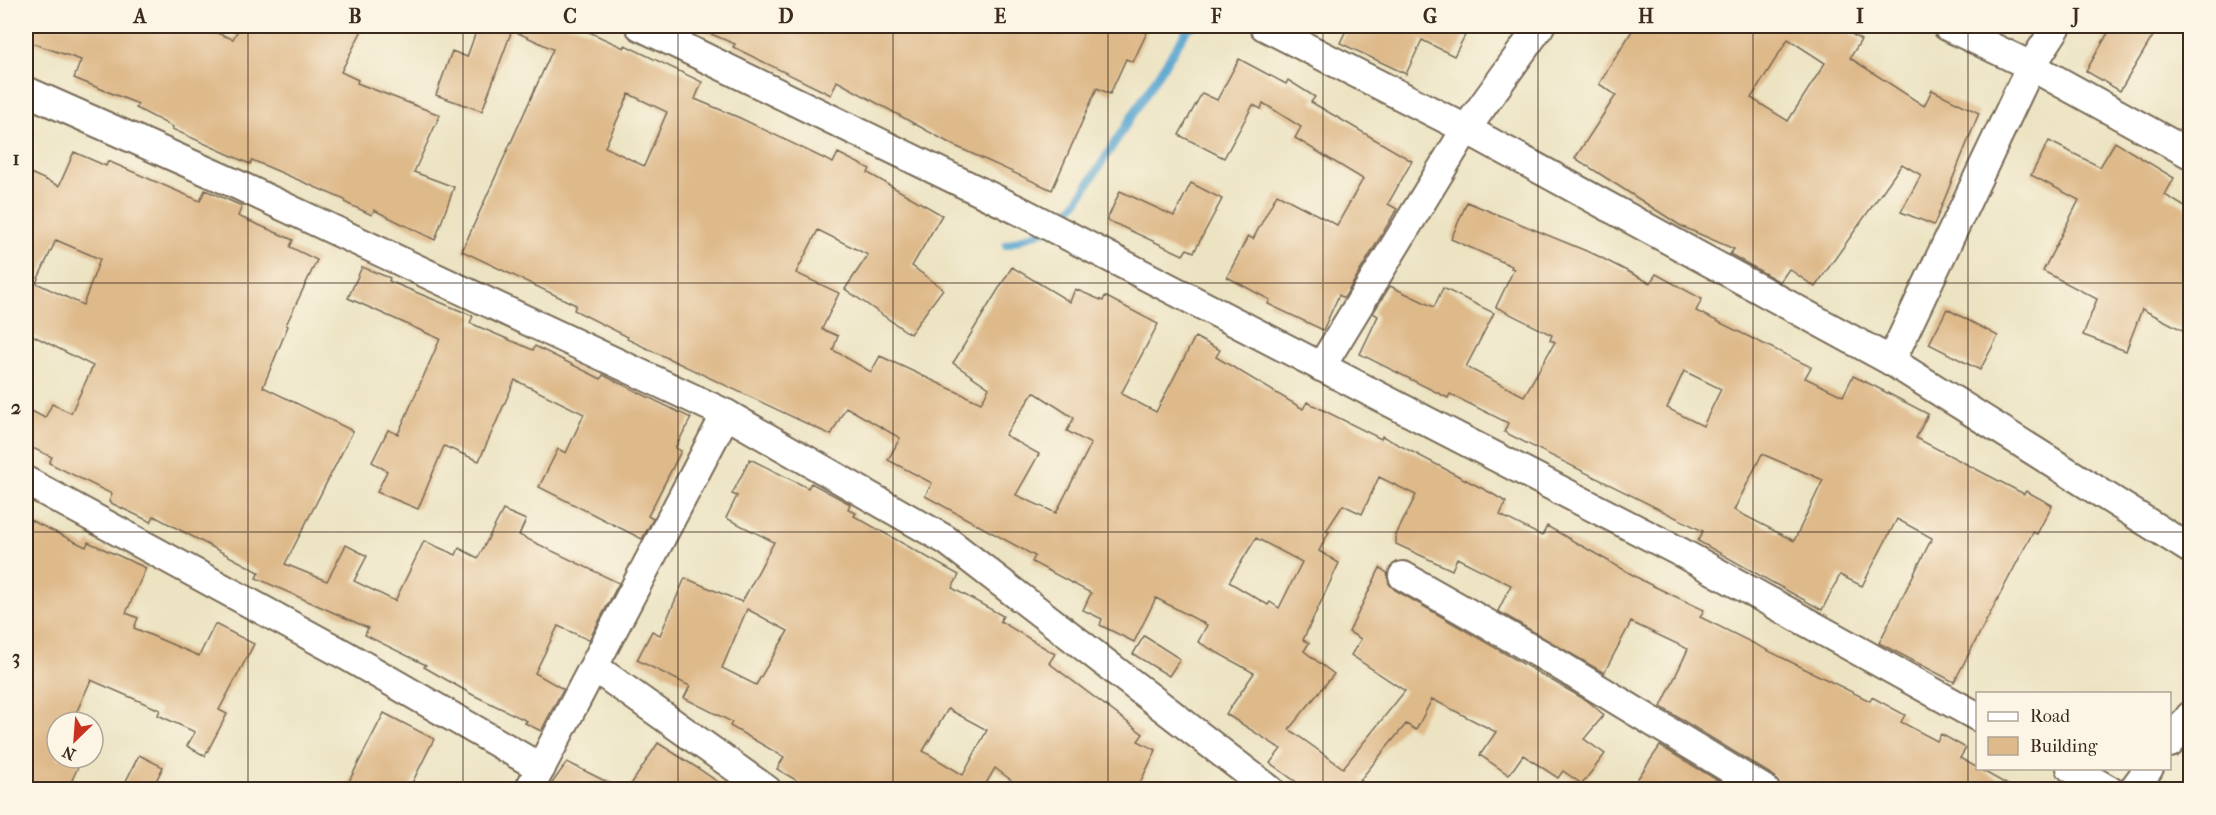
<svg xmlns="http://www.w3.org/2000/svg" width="2216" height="815" font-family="'IM FELL French Canon',serif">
<rect width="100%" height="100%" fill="#fcf5e5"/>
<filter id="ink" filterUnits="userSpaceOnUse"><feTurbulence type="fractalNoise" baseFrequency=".0167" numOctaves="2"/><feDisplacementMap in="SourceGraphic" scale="12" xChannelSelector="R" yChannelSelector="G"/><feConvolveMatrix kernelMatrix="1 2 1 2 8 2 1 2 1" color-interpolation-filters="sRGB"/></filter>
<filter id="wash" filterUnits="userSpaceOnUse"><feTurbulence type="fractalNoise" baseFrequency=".008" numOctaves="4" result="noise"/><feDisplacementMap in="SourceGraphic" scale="24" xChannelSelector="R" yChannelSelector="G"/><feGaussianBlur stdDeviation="1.35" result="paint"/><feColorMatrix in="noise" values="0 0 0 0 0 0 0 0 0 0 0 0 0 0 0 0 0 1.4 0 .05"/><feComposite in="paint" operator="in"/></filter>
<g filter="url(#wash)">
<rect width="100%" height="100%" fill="#ece3c2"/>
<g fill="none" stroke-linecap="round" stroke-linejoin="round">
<!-- stream -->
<g stroke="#56a4cf" stroke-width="8">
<polyline points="1055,224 1076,203 1187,30 1193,26"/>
<polyline points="1006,245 1045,230"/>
</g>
</g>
<g id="blocks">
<!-- building -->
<g fill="#deb98a" fill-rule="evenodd">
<polygon points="26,26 198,26 233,39 240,26 364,26 341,72 358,80 357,83 440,115 414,172 454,187 435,240 374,210 372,215 346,203 345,200 252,160 250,164 172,129 173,127 136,108 138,104 74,78 81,60 26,41"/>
<path d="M 478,26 L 576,26 L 624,48 L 625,45 L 702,82 L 695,99 L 740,118 L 833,163 L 838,153 L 870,169 L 868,173 L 942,215 L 912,266 L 943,289 L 910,334 L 845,289 L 868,255 L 818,230 L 796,273 L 839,293 L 822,329 L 838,336 L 833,350 L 871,372 L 880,356 L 981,403 L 989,388 L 953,363 L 1012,267 L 1070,302 L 1075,289 L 1103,301 L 1105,296 L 1158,324 L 1121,394 L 1156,412 L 1195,337 L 1220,350 L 1216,357 L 1303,409 L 1307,402 L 1381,439 L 1382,436 L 1491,493 L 1506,502 L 1500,515 L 1542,536 L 1547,526 L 1647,583 L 1704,610 L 1700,617 L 1870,701 L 1872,697 L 1905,715 L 1901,722 L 1937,741 L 1941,734 L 1966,748 L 1960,758 L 2015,789 L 1781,789 L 1774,776 L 1661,707 L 1688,649 L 1631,622 L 1604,673 L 1498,611 L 1511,585 L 1457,558 L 1452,570 L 1396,544 L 1396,535 L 1416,495 L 1379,477 L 1362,514 L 1343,505 L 1326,531 L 1329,532 L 1319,551 L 1339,563 L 1303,640 L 1309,643 L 1304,651 L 1334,674 L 1289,729 L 1343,768 L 1405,691 L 1351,655 L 1361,639 L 1349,632 L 1380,568 L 1387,573 L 1389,584 L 1395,590 L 1589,702 L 1604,715 L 1584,739 L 1605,754 L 1582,784 L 1563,771 L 1558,778 L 1523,755 L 1509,775 L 1480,755 L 1496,732 L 1432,699 L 1416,730 L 1406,724 L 1360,780 L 1373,789 L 1306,789 L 1270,763 L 1281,749 L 1226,714 L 1254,673 L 1198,642 L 1207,625 L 1156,598 L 1134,642 L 1100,625 L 1102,619 L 1083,610 L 1091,593 L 1032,562 L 1035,556 L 925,496 L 932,483 L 888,460 L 900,438 L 846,407 L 831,435 L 627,339 L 628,337 L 574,310 L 576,305 L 462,251 L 553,49 L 512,30 L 482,111 L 436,95 L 452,51 L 467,57 ZM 629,94 L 667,112 L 644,166 L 605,147 ZM 1034,392 L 1074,418 L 1067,431 L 1091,444 L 1056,513 L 1016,495 L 1039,454 L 1005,435 ZM 1256,538 L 1302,562 L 1279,608 L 1270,602 L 1268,605 L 1229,582 Z"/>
<polygon points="692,26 929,26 951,35 956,26 1150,26 1133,62 1126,59 1110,94 1097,88 1052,190 953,145 837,81 831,95 733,47 735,44"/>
<polygon points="1348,26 1470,26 1454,56 1422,40 1406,74 1340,43"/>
<path d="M 1635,26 L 1839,26 L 1861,40 L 1850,58 L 1924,106 L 1932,90 L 1979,113 L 1934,225 L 1901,212 L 1921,175 L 1902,164 L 1815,287 L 1789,269 L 1780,282 L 1730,254 L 1734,249 L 1681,226 L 1575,158 L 1616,95 L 1599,84 ZM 1788,39 L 1825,63 L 1788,121 L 1751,98 Z"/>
<polygon points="2112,26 2159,26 2120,91 2086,71"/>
<polygon points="1239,59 1286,84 1288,80 1315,97 1311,102 1412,161 1388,204 1397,209 1344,298 1339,295 1323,330 1268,304 1270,300 1227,277 1248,236 1253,239 1277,194 1337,225 1363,179 1295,138 1301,127 1263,103 1261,109 1253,105 1224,158 1179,135 1202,93 1217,100"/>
<polygon points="2049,141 2100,167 2115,142 2174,178 2165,195 2190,210 2190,334 2142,309 2126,351 2083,335 2097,299 2043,271 2079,200 2031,175"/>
<path d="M 74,152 L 106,166 L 108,161 L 200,201 L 205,190 L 242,206 L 238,216 L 293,240 L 290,247 L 317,260 L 286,325 L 288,326 L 263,387 L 353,431 L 285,564 L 327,581 L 346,545 L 367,556 L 354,581 L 395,601 L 424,541 L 456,555 L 459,548 L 478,558 L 503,510 L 526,520 L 519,535 L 619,583 L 589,640 L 558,626 L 535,673 L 563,689 L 541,731 L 525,723 L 527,721 L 473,695 L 424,667 L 426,665 L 365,635 L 368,628 L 256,578 L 259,572 L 154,516 L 151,522 L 109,502 L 112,494 L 49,463 L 52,457 L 26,445 L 26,408 L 45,418 L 52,404 L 71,413 L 93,366 L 26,332 L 26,171 L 59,186 ZM 56,240 L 100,259 L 83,305 L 36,283 Z"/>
<polygon points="1191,183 1222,199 1194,252 1187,249 1183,255 1107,220 1120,191 1174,216"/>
<path d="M 1467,202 L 1596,255 L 1650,283 L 1656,274 L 1702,299 L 1696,311 L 1811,367 L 1805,378 L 1843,396 L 1853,376 L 1872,385 L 1928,414 L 1916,438 L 2024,494 L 2026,491 L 2052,505 L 2037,534 L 2033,532 L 1954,682 L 1879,643 L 1932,538 L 1897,519 L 1862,586 L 1840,575 L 1822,610 L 1698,541 L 1703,531 L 1504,432 L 1508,423 L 1450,394 L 1448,398 L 1360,354 L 1378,316 L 1373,313 L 1390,286 L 1434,307 L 1443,288 L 1494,313 L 1466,367 L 1524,396 L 1555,342 L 1550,340 L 1552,335 L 1496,307 L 1514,269 L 1511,268 L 1512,266 L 1451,239 ZM 1684,371 L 1721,389 L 1703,426 L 1667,408 ZM 1762,454 L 1823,480 L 1794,541 L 1734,510 Z"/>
<polygon points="362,267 390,278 389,281 473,316 470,323 533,350 535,346 601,379 603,375 691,418 675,448 681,451 648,516 653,519 642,539 539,487 558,449 566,453 584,414 515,380 479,461 444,446 418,509 377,492 387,471 372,462 388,430 398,434 440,339 348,298"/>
<polygon points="1947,309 1998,336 1980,370 1929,344"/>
<path d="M 750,459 L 808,488 L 811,483 L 850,504 L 848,509 L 856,513 L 854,516 L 959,575 L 952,588 L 1003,616 L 1000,621 L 1055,654 L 1049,663 L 1143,734 L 1138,741 L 1156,750 L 1137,789 L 1023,789 L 995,768 L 984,787 L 988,789 L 811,789 L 777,769 L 784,757 L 730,726 L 732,722 L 684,698 L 690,686 L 637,660 L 652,631 L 660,635 L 685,578 L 742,602 L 774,542 L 726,518 L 737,496 L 732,494 ZM 747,609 L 788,631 L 756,685 L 722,668 ZM 948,709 L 987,730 L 963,775 L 923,751 Z"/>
<polygon points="26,518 86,547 88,542 146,568 126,613 138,618 134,628 199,656 215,624 254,644 219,710 227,714 205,756 187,746 195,732 158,715 160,710 91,680 72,722 57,722 57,758 82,758 68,789 26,789"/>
<polygon points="1144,636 1180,659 1169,676 1133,654"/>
<polygon points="384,713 434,739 409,789 345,789"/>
<polygon points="658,743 699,769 728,789 628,789"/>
<polygon points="1660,746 1732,789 1649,789 1636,781"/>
<polygon points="139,755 163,767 152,789 122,789"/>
<polygon points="567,762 621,789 548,789"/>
</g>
</g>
</g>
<g filter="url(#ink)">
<use href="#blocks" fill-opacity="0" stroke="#796b57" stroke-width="1.5"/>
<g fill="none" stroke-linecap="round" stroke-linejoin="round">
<!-- street casing -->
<g stroke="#796b57" stroke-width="32">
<g id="street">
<polyline points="640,26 1024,213 1682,553 1978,717"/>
<polyline points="1264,26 1466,129 1891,361 2190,549"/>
<polyline points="1947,26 2031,66 2190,154"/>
<polyline points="26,91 238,185 726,414 946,540 1270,790"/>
<polyline points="1891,361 2031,66 2057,26"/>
<polyline points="1321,367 1466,129 1540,26"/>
<polyline points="26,481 347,656 541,768"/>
<polyline points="1403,576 1551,660 1765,790"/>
<polyline points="594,667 767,790"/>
<polyline points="2170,743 2190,716"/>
<polyline points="2071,768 2109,790"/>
<polyline points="529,790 726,414"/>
<polyline points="2133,790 2149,768"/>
</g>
</g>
<!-- street -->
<use href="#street" stroke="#fff" stroke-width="28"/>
</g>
</g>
<!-- grid -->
<path fill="none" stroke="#3b2a1e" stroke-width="1.5" stroke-opacity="0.55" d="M 248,26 L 248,790M 463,26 L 463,790M 678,26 L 678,790M 893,26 L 893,790M 1108,26 L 1108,790M 1323,26 L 1323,790M 1538,26 L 1538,790M 1753,26 L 1753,790M 1968,26 L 1968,790M 26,283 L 2190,283M 26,532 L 2190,532"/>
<!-- margin -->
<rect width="2216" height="815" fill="none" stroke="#fcf5e5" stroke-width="66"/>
<!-- legend -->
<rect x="1976" y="692" width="195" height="78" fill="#fcf5e5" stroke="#afa495" stroke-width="1.5"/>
<rect x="1988" y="712" width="30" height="9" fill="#ffffff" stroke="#afa495" stroke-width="1.5"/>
<text x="2030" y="722" font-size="18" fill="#3b2a1e">Road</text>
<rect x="1988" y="737" width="30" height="18" fill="#deb98a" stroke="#afa495" stroke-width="1.5"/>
<text x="2030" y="752" font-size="18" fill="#3b2a1e">Building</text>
<!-- north arrow -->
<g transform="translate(75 740) rotate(205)"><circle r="28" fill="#fcf5e5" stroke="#afa495" stroke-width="1.5"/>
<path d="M0-4.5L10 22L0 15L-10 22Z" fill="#c8321e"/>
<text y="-9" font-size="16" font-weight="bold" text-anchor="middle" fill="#3b2a1e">N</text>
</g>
<rect x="33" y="33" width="2150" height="749" fill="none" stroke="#3b2a1e" stroke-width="2"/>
<g font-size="20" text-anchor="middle" font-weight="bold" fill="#3b2a1e">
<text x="140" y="23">A</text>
<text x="355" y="23">B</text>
<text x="570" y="23">C</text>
<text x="786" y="23">D</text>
<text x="1000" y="23">E</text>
<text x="1216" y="23">F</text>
<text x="1430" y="23">G</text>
<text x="1646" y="23">H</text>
<text x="1860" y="23">I</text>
<text x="2076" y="23">J</text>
<text x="16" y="165">1</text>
<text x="16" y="414">2</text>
<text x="16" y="664">3</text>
</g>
</svg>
